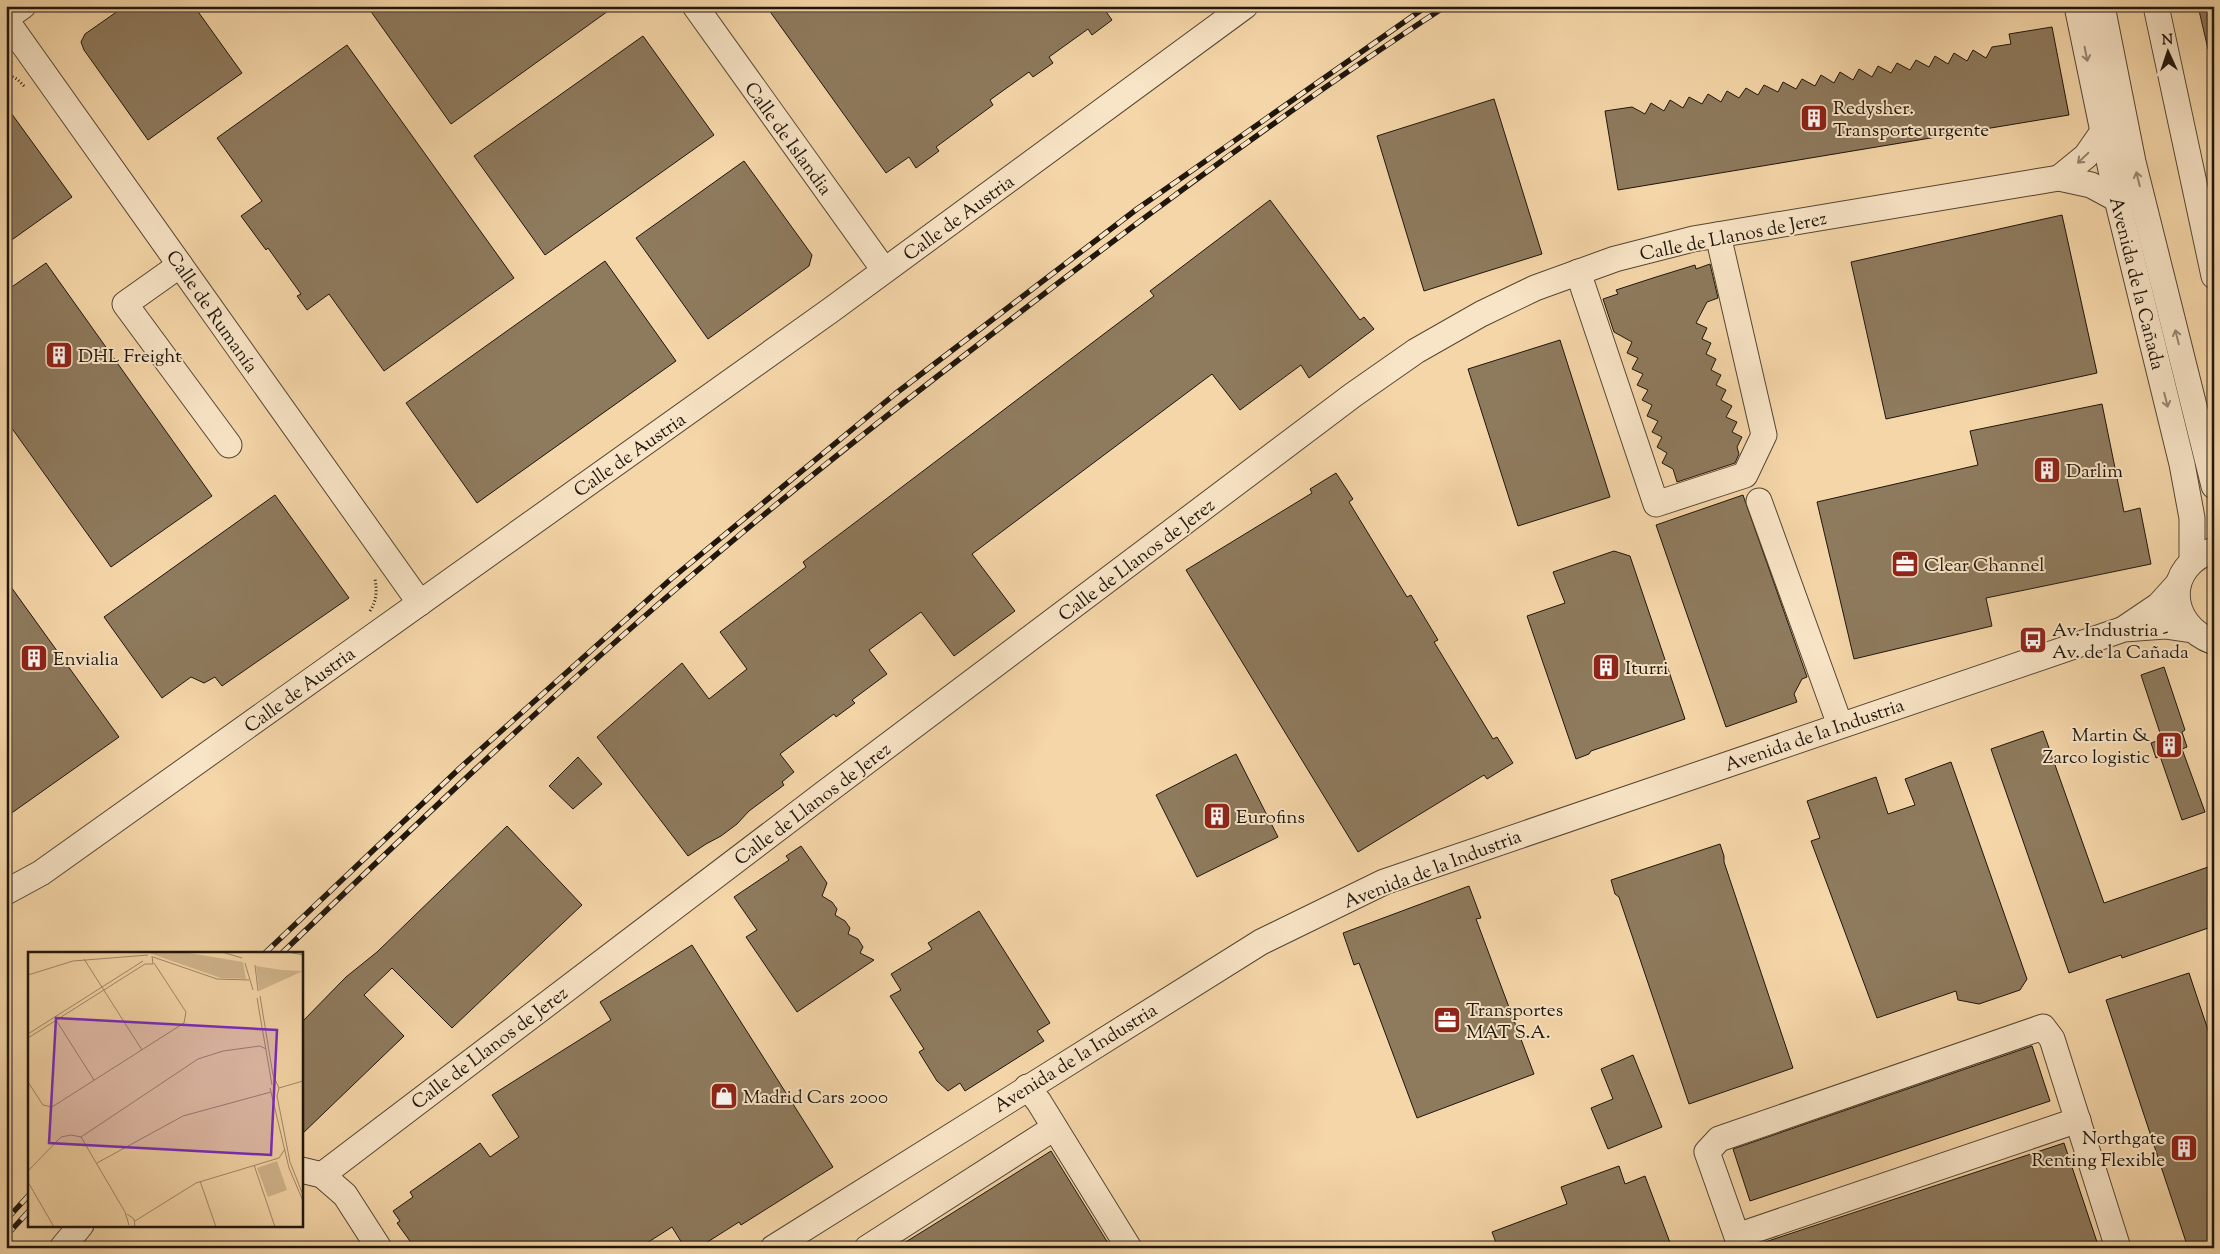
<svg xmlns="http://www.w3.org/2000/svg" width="2220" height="1254" font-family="'Sorts Mill Goudy',serif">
<rect width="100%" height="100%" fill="#f5d6a8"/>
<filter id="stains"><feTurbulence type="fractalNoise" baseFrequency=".004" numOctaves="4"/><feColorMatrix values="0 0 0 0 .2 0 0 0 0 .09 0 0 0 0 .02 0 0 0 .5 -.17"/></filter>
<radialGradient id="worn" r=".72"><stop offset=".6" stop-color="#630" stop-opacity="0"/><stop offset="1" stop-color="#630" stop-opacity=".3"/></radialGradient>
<!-- building -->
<g fill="#8e7a5d" stroke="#1f160c">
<polygon points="125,6 194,6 242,73 148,140 84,50 81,42 85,34"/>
<polygon points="367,6 615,6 451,124"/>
<polygon points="766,6 1102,6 1112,20 1092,35 1088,29 1049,57 1053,63 1033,77 1029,72 990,100 993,105 936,147 939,151 916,168 909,157 886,173"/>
<polygon points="2198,6 2214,6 2214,48 2208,49"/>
<polygon points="2052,27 2069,115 1618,190 1605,111 1632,107 1645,114 1651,103 1664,111 1670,100 1683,108 1689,97 1702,104 1708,94 1721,102 1727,91 1739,98 1746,88 1758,95 1764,85 1778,92 1783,82 1796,89 1802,79 1815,86 1821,75 1834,83 1840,72 1853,80 1859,69 1872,77 1878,66 1891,73 1897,63 1910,70 1916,60 1929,67 1935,56 1948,64 1954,53 1967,61 1973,50 1986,58 1992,47 2011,44 2009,34"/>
<polygon points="643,36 714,135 545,255 474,156"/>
<polygon points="347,45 514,278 384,371 329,294 307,310 297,296 301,294 268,248 266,250 241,216 262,201 217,138"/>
<polygon points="1494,99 1542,254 1424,291 1377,136"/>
<polygon points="6,106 72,197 6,244"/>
<polygon points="744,161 812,255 809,266 708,339 636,238"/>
<polygon points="1270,200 1360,320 1364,317 1374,329 1309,378 1301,365 1240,410 1212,374 972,554 1015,611 954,656 921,612 869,650 887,674 852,700 855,703 836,717 834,714 780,754 794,772 782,782 784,785 749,811 737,824 721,836 706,844 688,856 597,737 682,663 709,699 747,669 720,632 806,567 803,562 1154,296 1150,291"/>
<polygon points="2062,215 2097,373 1886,419 1851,262"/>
<polygon points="605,261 676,361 477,503 406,403"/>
<polygon points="46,263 212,496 111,567 6,420 6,291"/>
<polygon points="1710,264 1718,298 1707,302 1696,323 1707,328 1702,339 1711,343 1706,354 1716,359 1711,370 1721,375 1716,385 1726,390 1721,400 1732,406 1726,417 1737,422 1732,432 1742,437 1737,447 1739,454 1735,463 1677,482 1673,469 1662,463 1667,453 1657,447 1662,437 1652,432 1658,421 1647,416 1652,405 1642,400 1648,390 1637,385 1643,374 1632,369 1638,358 1627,353 1632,342 1614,332 1603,299 1618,294 1616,290 1656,277 1695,265 1696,269"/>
<polygon points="1560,340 1610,497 1518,526 1468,369"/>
<polygon points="2102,404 2124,512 2140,508 2151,564 1986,598 1992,626 1854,659 1817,502 1978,465 1970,431"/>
<polygon points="1336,473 1353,499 1349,502 1407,597 1411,595 1438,640 1434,642 1493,739 1497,737 1513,763 1487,779 1484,775 1358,852 1186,570 1312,493 1310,489"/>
<polygon points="275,495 349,598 222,686 215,677 204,683 191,677 162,698 104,617"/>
<polygon points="1743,495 1807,677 1802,679 1794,694 1797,702 1726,727 1656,525"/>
<polygon points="1614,551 1630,556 1685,719 1591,751 1589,754 1576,759 1527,616 1565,603 1553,572"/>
<polygon points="6,580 119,737 6,817"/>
<polygon points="2164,667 2185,730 2182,732 2187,747 2182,749 2205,812 2182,820 2160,756 2156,758 2151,743 2162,739 2141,675"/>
<polygon points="2043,731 2104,903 2214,865 2214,926 2122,958 2121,955 2069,973 1991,749"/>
<polygon points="1236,754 1278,837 1197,877 1156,795"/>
<polygon points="578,757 602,784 573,809 549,786"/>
<polygon points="1951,762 2027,979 2020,990 1979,1004 1958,1000 1956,991 1877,1018 1811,841 1820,838 1807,801 1876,777 1888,814 1915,805 1905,779"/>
<polygon points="507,826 582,905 452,1028 392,968 364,995 404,1036 301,1135 301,1023 346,977 377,952"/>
<polygon points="1720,844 1724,856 1724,862 1793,1068 1689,1104 1619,897 1615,894 1611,880"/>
<polygon points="801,846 827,883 822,896 832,902 837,909 835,915 845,921 850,928 848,934 858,939 863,947 860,953 874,960 797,1012 746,937 757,930 734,897 789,860 786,856"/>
<polygon points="1469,886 1481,918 1476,919 1534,1074 1417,1118 1359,963 1354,965 1343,933"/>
<polygon points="979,911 1050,1023 1037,1031 1044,1041 965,1091 960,1083 948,1091 937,1081 919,1052 924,1049 890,996 901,990 891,974 932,949 928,943"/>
<polygon points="692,945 833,1167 741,1225 739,1222 698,1248 685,1248 672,1227 639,1248 415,1248 397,1223 400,1221 393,1211 413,1197 410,1192 480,1143 490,1157 519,1137 492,1095 611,1020 600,1002"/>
<polygon points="2189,973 2214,1048 2214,1248 2188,1248 2106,1000"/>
<polygon points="2032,1046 2050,1101 1750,1201 1733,1149"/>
<polygon points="1633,1055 1662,1127 1608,1149 1591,1108 1613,1099 1601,1069"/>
<polygon points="2064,1143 2099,1248 1757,1248 1756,1245"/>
<polygon points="1051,1151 1111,1248 896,1248 954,1212"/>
<polygon points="1619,1166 1625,1184 1645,1176 1672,1248 1498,1248 1492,1232 1567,1204 1561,1187"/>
</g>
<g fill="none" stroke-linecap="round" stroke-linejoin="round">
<!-- minor casing -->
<g stroke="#544633" stroke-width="27">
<g id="minor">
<polyline points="695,6 884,270"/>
<polyline points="2077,6 2117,199 2182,464 2192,518 2192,561"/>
<polyline points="2102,6 2133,162 2214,486"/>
<polyline points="2156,6 2214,276"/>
<polyline points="6,18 23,6"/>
<polyline points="6,20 420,603"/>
<polyline points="2059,178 2086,156 2102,133"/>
<polyline points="180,265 125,304 229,445"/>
<polyline points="1578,272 1656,504 1745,475 1764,435 1718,235"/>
<polyline points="1759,501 1840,725"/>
<path d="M 2214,550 C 2164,565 2166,625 2214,642"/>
<polyline points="2125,628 2159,605 2178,584"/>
<polyline points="6,892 41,873 831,310 1245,6"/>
<polyline points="1027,1087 1039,1102 1129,1248"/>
<polyline points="301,1170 322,1175 345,1195 379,1248"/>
<polyline points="322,1175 822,795 1353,395 1416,351 1481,314 1535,288 1615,259 1693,239 2059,178 2091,185 2117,199"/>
<polyline points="1737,1236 2078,1120"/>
<polyline points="62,1248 81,1225"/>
<polyline points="773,1248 1261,942 1384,882 2124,629 2165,626 2192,630"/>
<polyline points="867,1248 1054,1128"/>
<polyline points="1741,1248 1707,1152 1719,1139 2043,1027 2052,1039 2118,1248"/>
</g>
</g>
<!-- path -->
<g stroke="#1f160c" stroke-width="3" stroke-dasharray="1 2.5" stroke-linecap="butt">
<polyline points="6,74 17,79 25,87"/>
<path d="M 370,611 C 377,600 377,591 375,579"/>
</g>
<!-- minor -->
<use href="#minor" stroke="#f8e4c6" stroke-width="25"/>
<!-- rail casing -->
<g stroke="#1f160c" stroke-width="5.5">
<g id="rail">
<polyline points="265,953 461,767 671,579 895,394 1137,209 1427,6"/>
<path d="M 282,953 C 411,829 540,706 676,589 C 782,497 893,410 1005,324 C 1148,213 1294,105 1446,6"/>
<polyline points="6,1220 29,1195"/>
<polyline points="6,1236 29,1211"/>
</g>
</g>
<!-- rail -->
<use href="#rail" stroke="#f8e4c6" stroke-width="4" stroke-dasharray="11" stroke-linecap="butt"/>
</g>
<!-- one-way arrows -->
<defs><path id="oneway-shaft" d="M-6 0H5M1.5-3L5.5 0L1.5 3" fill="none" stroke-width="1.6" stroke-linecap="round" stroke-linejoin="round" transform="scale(1.25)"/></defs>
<g stroke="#968772">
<use href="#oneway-shaft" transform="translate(2086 54) rotate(79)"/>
<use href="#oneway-shaft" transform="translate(2083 158) rotate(136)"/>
<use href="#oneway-shaft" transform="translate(2138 179) rotate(-104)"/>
<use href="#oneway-shaft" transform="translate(2177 337) rotate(-104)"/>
<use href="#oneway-shaft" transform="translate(2166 400) rotate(76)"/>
</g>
<!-- icons -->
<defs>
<g id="building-square" transform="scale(1.4375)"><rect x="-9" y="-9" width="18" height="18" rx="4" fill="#8f2418" stroke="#f8e4c6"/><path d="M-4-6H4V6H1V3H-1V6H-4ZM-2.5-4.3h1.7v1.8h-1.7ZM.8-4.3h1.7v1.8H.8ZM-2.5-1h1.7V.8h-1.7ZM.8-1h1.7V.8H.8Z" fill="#fff"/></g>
<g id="office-square" transform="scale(1.4375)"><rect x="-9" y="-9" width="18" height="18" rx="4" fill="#8f2418" stroke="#f8e4c6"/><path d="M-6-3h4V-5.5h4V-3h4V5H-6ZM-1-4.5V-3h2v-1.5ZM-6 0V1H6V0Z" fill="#fff"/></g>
<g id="bus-square" transform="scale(1.4375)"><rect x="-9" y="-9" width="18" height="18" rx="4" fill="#8f2418" stroke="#f8e4c6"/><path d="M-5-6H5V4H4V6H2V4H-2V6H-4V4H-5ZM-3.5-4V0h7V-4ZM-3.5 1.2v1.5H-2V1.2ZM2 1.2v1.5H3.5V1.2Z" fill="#fff"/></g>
<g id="shop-square" transform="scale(1.4375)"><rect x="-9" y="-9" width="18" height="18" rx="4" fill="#8f2418" stroke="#f8e4c6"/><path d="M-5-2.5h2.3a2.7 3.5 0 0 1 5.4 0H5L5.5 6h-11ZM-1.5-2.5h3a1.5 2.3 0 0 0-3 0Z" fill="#fff"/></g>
</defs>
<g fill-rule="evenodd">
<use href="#building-square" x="1814" y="118"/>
<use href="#building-square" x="59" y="355"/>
<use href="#building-square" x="2047" y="470"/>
<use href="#office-square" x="1905" y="564"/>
<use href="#bus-square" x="2033" y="640"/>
<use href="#building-square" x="34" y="658"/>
<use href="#building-square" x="1606" y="667"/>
<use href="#building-square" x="2169" y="745"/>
<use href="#building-square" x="1217" y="816"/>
<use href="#office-square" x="1447" y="1020"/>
<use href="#shop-square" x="724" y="1096"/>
<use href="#building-square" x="2184" y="1148"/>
</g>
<g text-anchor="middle" stroke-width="4" stroke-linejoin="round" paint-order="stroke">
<!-- poi labels -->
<g font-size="19" fill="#1f160c" stroke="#f8e4c6" text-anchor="start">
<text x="1833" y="114">Redysher.<tspan x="1833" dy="22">Transporte urgente</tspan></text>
<text x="78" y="362">DHL Freight</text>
<text x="2066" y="477">Darlim</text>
<text x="1924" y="571">Clear Channel</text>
<text x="2052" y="636">Av. Industria -<tspan x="2052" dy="22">Av. de la Cañada</tspan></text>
<text x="53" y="665">Envialia</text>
<text x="1625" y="674">Iturri</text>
<text x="2150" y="741" text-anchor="end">Martin &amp;<tspan x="2150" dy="22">Zarco logistic</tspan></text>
<text x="1236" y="823">Eurofins</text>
<text x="1466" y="1016">Transportes<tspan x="1466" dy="22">MAT S.A.</tspan></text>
<text x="743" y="1103">Madrid Cars 2000</text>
<text x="2165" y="1144" text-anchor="end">Northgate<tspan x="2165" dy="22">Renting Flexible</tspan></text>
</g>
<!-- street labels -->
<g font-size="19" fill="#1f160c" stroke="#f8e4c6">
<text transform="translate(789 138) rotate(54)" y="7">Calle de Islandia</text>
<text transform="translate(958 217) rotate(-36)" y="7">Calle de Austria</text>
<text transform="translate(1733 235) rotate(-11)" y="7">Calle de Llanos de Jerez</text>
<text transform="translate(2138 283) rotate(76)" y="7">Avenida de la Cañada</text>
<text transform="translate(213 311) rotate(55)" y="7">Calle de Rumanía</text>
<text transform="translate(629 454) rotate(-35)" y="7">Calle de Austria</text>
<text transform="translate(1136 559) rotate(-37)" y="7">Calle de Llanos de Jerez</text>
<text transform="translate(299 689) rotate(-36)" y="7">Calle de Austria</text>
<text transform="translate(1814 734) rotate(-19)" y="7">Avenida de la Industria</text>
<text transform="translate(812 803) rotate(-37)" y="7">Calle de Llanos de Jerez</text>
<text transform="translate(1432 868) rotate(-21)" y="7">Avenida de la Industria</text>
<text transform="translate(489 1047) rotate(-37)" y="7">Calle de Llanos de Jerez</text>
<text transform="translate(1075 1057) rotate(-32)" y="7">Avenida de la Industria</text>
</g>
</g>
<!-- overview -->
<g transform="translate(28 952)">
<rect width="275" height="275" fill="#f5d6a8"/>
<path d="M 73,0 L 155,0 L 215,10 L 218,27 L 193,26 L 121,1 ZM 228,14 L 254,18 L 275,19 L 231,39 ZM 249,209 L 259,238 L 240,245 L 229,216 Z" fill="#d1b58d"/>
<path fill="none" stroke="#9f896a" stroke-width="1" d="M 194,0 L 214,6M 260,0 L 275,3M 125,5 L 189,27 L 221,28M 56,7 L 114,98M 217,11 L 225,38M 117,12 L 125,12 L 124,4M 227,13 L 230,39M 0,23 L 45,9 L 120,3M 232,44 L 245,123 L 251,136M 229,46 L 244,133M 28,68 L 66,128M 0,82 L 115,9M 0,86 L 117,12M 0,130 L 15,153 L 24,155 L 156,71 L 158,60 L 126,11M 242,136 L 261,216 L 275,249M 251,136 L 249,144 L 262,210 L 275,243M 251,136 L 275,129M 53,185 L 170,107 L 195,99 L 232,94 L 238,97M 53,185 L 97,260 L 101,273M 69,211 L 155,164 L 243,140M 226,213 L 247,275M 0,219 L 33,185 L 43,183 L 53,185M 172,229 L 188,275M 0,230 L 26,275M 99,262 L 106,267 L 107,275M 107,269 L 168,231 L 251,206 L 257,197"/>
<path fill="#7b2cbf" fill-opacity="0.15" stroke="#7b2cbf" stroke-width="2.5" d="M 28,66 L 249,78 L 243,203 L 21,191 Z"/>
<rect width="275" height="275" fill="none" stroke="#1f160c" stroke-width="2.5"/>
</g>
<!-- margin -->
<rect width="2220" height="1254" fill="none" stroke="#f5d6a8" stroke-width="25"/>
<rect x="8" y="8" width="2205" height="1239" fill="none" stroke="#1f160c" stroke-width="2.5"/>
<rect x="12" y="12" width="2195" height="1229" fill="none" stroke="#1f160c"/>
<!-- north arrow -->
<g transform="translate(2168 52) rotate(357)" stroke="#f8e4c6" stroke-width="4" paint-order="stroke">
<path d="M0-4L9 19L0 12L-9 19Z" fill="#1f160c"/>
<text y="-8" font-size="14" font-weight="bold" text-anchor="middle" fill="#1f160c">N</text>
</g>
<rect width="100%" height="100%" filter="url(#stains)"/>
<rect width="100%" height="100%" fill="url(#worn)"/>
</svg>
